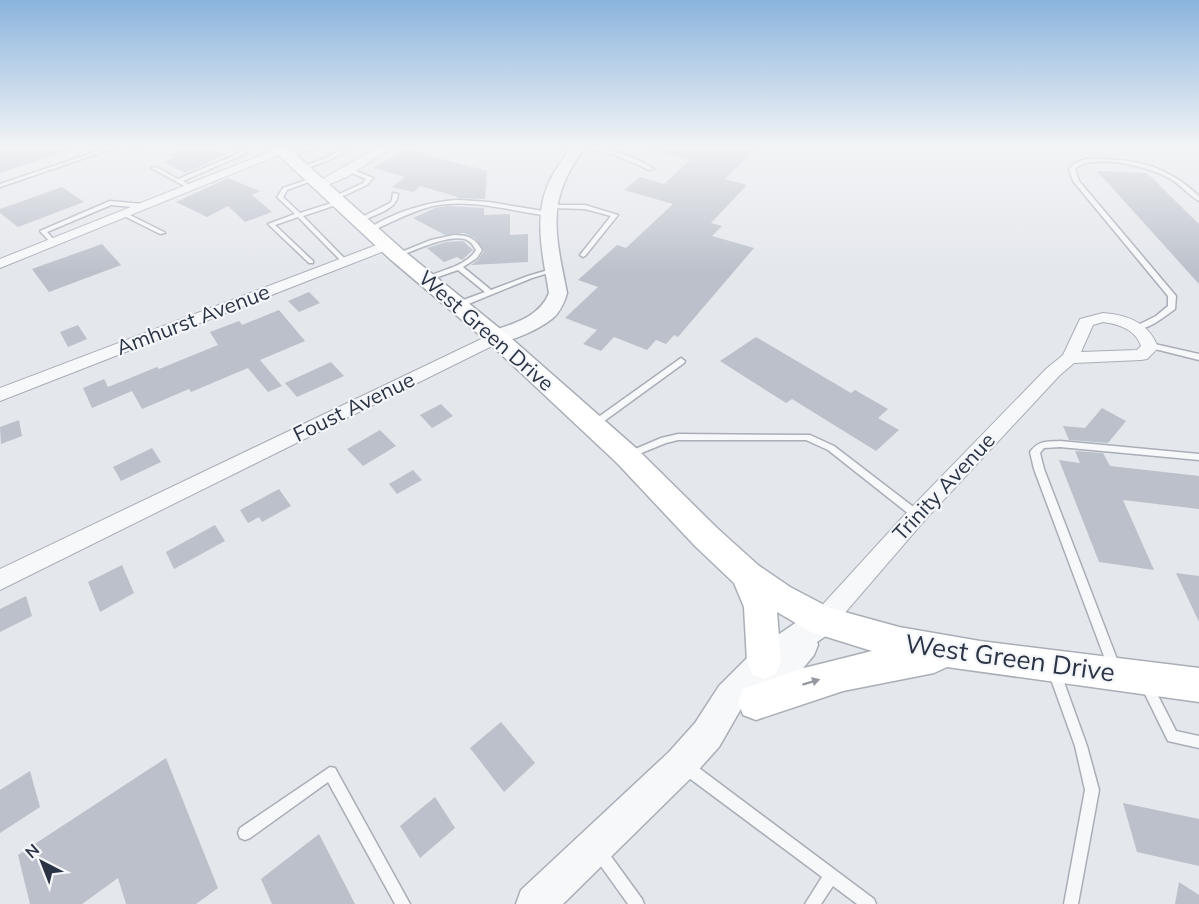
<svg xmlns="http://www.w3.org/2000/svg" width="1199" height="904" font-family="Mulish,sans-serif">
<rect width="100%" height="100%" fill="#e4e7ec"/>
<!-- building -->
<g fill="#bbc0ca">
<polygon points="15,146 75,146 75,148 0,173 0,150"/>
<polygon points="195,146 207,146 226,155 185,173 164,162 174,158 169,155"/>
<polygon points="653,146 759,146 725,179 747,185 711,223 722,226 712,236 754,248 678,337 674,335 666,344 656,340 647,350 614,337 601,351 583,344 597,330 565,318 598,287 578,280 617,245 626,248 673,204 624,190 640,177 664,184 690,160 653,150"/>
<polygon points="406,149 487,171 485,199 456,198 458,197 420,186 413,192 392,187 405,177 373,168"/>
<polygon points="1097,171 1147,173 1199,224 1199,284"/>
<polygon points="228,178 260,191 252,195 272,212 245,222 228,206 207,217 176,202"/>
<polygon points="62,187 84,202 18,227 0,213 0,209"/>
<polygon points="448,206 484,208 484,215 510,214 510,235 528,234 528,262 471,265 478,260 484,251 475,238 464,233 445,235 413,218 435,208"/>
<polygon points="463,241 473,250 462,260 457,257 444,262 427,248 446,242"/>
<polygon points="102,244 121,265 49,292 32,269"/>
<polygon points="309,292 320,303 299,312 288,301"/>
<polygon points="279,310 305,341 260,360 282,386 268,392 248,368 191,392 189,389 142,409 132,391 92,408 83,388 104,379 108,387 157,367 159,369 218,345 210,332 239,321 242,325"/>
<polygon points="78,325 87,339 68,347 60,332"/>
<polygon points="756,337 851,393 855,390 888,409 878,418 899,430 876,451 792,399 786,403 720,361"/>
<polygon points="331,362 344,376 297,397 285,383"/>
<polygon points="441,404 453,416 432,428 420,415"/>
<polygon points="1102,408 1126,421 1108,443 1069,440 1063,426 1085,428"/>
<polygon points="19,420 22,436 1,444 0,427"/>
<polygon points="380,430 396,446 363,466 347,449"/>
<polygon points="152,448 161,462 121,481 113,467"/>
<polygon points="1075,451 1103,453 1110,466 1199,476 1199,509 1123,500 1154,570 1099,562 1059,460 1080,463"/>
<polygon points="413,470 422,480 397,494 389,484"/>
<polygon points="279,489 291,506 262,522 259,517 248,523 240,510"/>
<polygon points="215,525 225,541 174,569 166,552"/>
<polygon points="122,565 134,593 100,612 88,582"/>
<polygon points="1176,573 1199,576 1199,622"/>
<polygon points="26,596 32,616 0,632 0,609"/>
<polygon points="501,722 535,763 504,792 470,748"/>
<polygon points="166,758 218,888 196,904 126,904 118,878 82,904 30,904 18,855"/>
<polygon points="30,771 40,807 0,833 0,790"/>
<polygon points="435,797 455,828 420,858 400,826"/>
<polygon points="1123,803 1199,819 1199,866 1137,852"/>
<polygon points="319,834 355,904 272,904 261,879"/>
<polygon points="1179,882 1199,895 1199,904 1175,904"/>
</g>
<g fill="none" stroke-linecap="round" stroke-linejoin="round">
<!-- service casing -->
<g stroke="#a9aeb7" stroke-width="3">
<g id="service">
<polygon points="113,146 120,146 0,187 0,184"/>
<polygon points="126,146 143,146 134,150"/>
<polygon points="234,146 239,146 247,153 183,181 192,186 192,188 188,188 151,168 156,167 178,179 240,153"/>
<polygon points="312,146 319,146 291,157 286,156"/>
<polygon points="350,146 356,146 327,161 302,170 299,168 323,159"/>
<path d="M 582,146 C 602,144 637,158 654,169 L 649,170 L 615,155 Z"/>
<path d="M 1085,159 C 1131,158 1164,163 1199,196 L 1199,201 C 1188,195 1180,184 1169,178 C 1150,167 1093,152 1075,169 L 1079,181 L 1176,296 L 1175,309 C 1163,318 1148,330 1133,330 L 1132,328 L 1156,316 L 1168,306 L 1168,296 L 1073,181 L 1069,169 L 1074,164 Z"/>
<polygon points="347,169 351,169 373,178 367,185 337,199 333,199 333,197 363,183 366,179 347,171"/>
<polygon points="312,178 317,179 287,190 283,197 300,213 338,201 342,201 342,203 303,216 347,261 347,263 343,263 298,217 275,225 313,261 313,263 309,263 268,224 295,214 277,197 283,188"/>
<path d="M 393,193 L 398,194 C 398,209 374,215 362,221 L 358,221 L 358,219 L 390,203 L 392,200 Z"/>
<path d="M 459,200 L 489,202 L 549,212 L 552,214 L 549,216 C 511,211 471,198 433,206 C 412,211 392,222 372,231 L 367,230 C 391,213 429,201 459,200 Z"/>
<polygon points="110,201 143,204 146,206 143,208 111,205 47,232 56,242 53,244 51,243 40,231"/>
<polygon points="548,205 585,205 618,215 585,256 583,257 580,255 611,216 585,209 550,208 547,206"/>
<polygon points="124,212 164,232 165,233 160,234 122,215 122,213"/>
<path d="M 454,235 C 468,235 475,238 482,250 L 477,258 L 463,267 L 491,290 L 528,276 L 555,268 L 558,270 L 532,278 L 461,307 L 455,307 L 455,303 L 485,292 L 458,270 L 429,280 L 425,280 L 424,279 C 440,269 465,268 476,250 C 474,248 473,244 470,242 C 456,230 415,251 399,256 L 397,257 L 394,255 L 431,240 Z"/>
<polygon points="1147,343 1150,343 1199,354 1199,360 1147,347 1146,345"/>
<polygon points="681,358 685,361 684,363 596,427 590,427 589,425 590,423"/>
<polygon points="678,434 810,435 834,446 920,512 922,515 920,518 917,519 914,518 828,450 806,440 678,440 666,443 629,458 624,455 626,453 661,438"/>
<path d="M 1060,441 L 1199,454 L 1199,460 L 1060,447 L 1044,448 L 1040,453 L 1044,469 L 1120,667 L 1118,671 L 1114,673 L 1110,671 L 1108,667 L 1034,469 L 1030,452 C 1039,440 1046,442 1060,441 Z"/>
<polygon points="1054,665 1058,667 1060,671 1087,746 1099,790 1078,904 1064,904 1085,790 1075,746 1048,671 1050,667"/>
<polygon points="1147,680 1151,682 1176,731 1199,736 1199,748 1168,741 1141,686 1143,682"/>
<polygon points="686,761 691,762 874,899 876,904 857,904 833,886 821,904 805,904 822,877 681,772 680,767 681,762"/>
<polygon points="330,767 335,768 410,904 395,904 328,782 250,838 245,840 240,838 238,833 240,828"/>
<polygon points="600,846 605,848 642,899 644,904 628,904 595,858 593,853 595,848"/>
</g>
</g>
<!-- minor casing -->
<g stroke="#a9aeb7" stroke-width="2">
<g id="minor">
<polygon points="380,146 393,146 347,177 320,188 314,184"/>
<polygon points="282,147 288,150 286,152 0,268 0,259"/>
<polygon points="387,241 392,242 394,245 392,248 0,401 0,388"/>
<path d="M 1103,313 C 1128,315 1150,323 1158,348 L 1147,359 L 1141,360 L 1074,363 L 1059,376 L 924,521 L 831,629 L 823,632 L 815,629 L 811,621 L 815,613 L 910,509 L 1047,368 L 1063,355 L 1080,319 ZM 1103,322 C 1119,324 1136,330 1141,346 L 1137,350 L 1081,352 L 1093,325 Z"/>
<polygon points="496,332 502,333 504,337 502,341 0,590 0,569"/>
</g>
</g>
<!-- tertiary casing -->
<g stroke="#a9aeb7" stroke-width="3">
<g id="tertiary">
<path d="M 571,146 L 585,146 C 578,158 569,170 564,183 C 549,219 560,256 567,293 C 565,301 562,307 557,314 C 546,327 505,346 489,342 L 486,337 L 489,332 C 512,324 539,318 549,293 C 543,256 533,218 549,182 C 555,170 564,158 571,146 Z"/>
<polygon points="823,608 833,611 838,621 833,631 817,642 818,645 814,655 767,712 756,717 745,712 742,707 719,747 693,776 563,904 516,904 521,890 669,752 695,723 719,686 753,652 813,611"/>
</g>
</g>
<!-- secondary casing -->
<g stroke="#a9aeb7" stroke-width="3">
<polygon id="secondary" points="269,146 286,146 404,251 504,332 637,449 717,528 758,565 790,587 830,608 899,627 980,641 1199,668 1199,702 947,667 934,673 843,691 756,720 743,715 738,702 743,689 800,669 872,651 811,632 777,612 781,662 776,674 764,679 752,674 747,662 744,607 734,583 695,546 617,463 488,342 390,259"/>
</g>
<!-- service -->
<use href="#service" fill="#f7f8fa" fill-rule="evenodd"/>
<!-- minor -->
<use href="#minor" fill="#f7f8fa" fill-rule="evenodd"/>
<!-- tertiary -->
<use href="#tertiary" fill="#f7f8fa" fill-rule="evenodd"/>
<!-- secondary -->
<use href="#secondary" fill="#fff" fill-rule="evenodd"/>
</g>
<!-- one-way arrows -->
<defs><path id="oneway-solid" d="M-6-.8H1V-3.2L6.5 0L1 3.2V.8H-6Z" transform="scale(1.5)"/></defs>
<use fill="#959aa2" href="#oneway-solid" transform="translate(811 682) rotate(-17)"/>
<!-- sky -->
<linearGradient id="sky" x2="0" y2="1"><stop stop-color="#8bb4dd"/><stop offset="0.54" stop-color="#f3f4f6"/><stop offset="1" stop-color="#f3f4f6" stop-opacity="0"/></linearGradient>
<rect width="1199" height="272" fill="url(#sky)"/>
<g text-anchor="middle" stroke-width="4.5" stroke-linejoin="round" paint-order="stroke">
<!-- street labels -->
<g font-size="21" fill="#2b3445" stroke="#f4f6f9">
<text transform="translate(193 320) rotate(-21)" y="7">Amhurst Avenue</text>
<text transform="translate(486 331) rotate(41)" y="7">West Green Drive</text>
<text transform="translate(354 407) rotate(-26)" y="7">Foust Avenue</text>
<text transform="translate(944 487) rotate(-47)" y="7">Trinity Avenue</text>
</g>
<!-- near-street labels -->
<g font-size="26" fill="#2b3445" stroke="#f4f6f9">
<text transform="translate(1010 658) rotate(8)" y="9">West Green Drive</text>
</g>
</g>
<!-- north arrow -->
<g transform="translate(42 862) rotate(318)" stroke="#f4f6f9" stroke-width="4.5" paint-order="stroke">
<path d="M0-4.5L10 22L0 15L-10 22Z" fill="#2b3445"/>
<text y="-9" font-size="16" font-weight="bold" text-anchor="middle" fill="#2b3445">N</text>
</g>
</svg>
